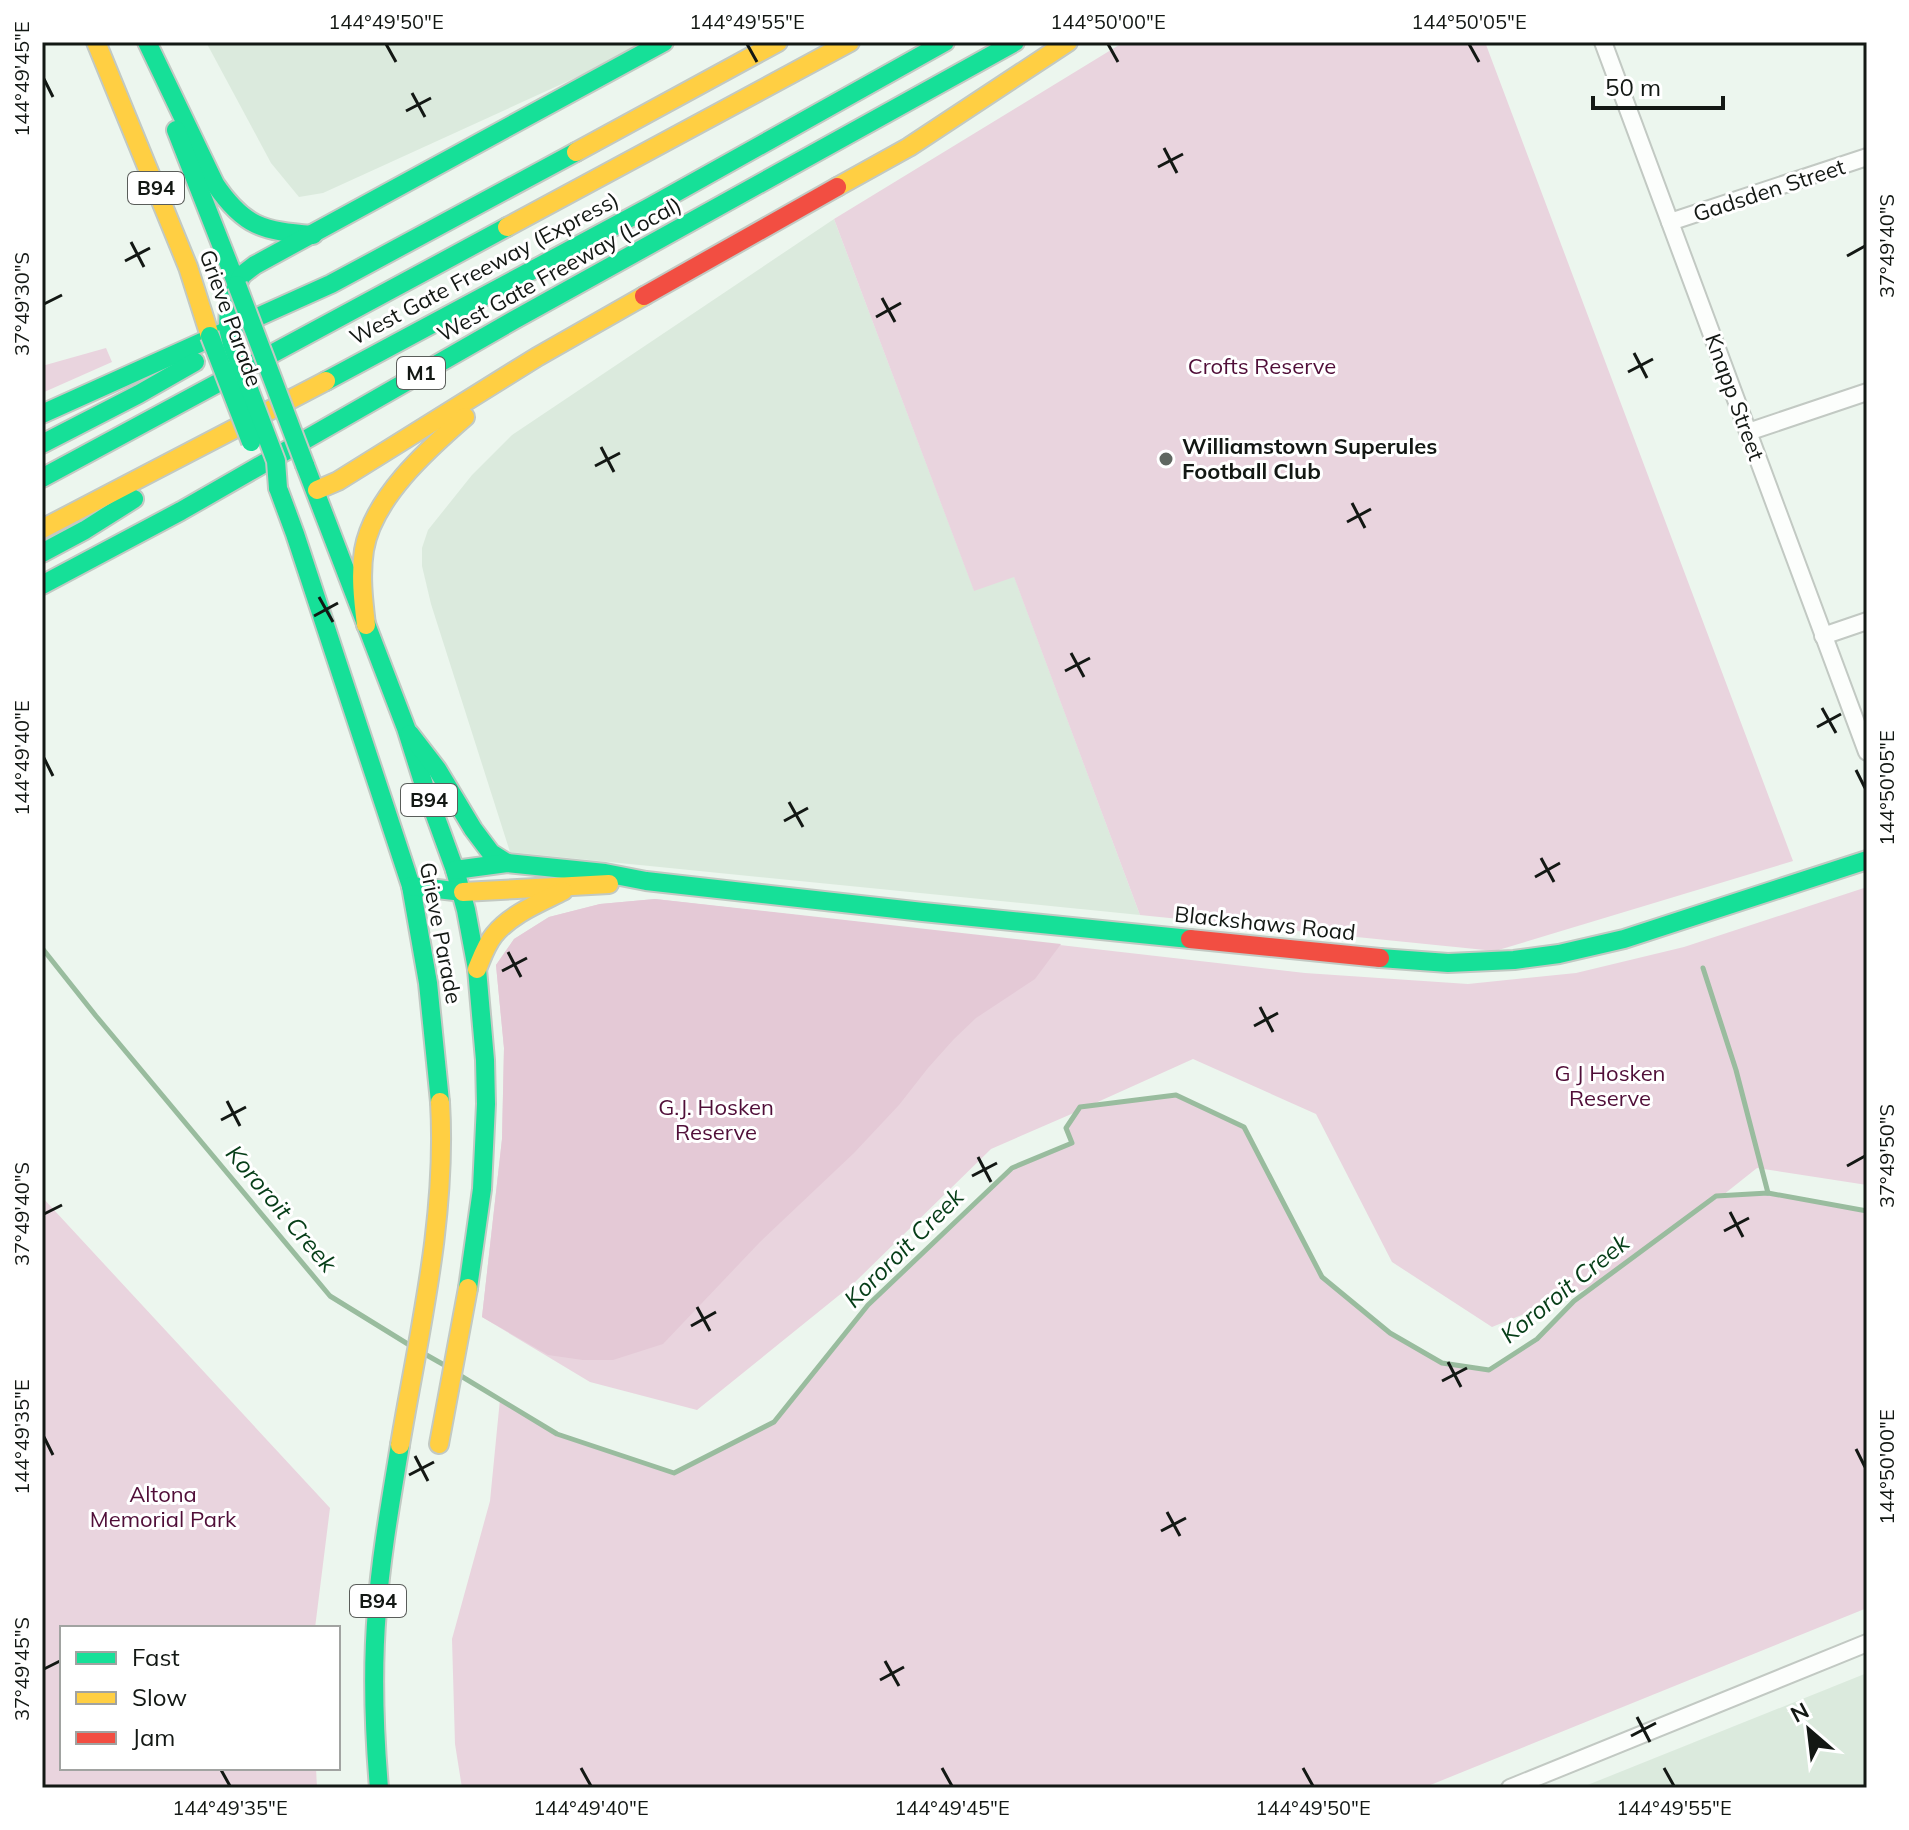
<svg xmlns="http://www.w3.org/2000/svg" width="1909" height="1830" font-family="Mulish,sans-serif">
<rect width="100%" height="100%" fill="#ecf6ee"/>
<!-- built -->
<g fill="#dbeadd">
<polygon points="206,42 654,42 323,193 299,197 271,163"/>
<polygon points="834,219 974,590 1014,576 1140,915 510,852 431,604 422,566 422,548 428,530 472,475 512,435"/>
<polygon points="1867,1673 1867,1788 1580,1788"/>
</g>
<!-- green -->
<g fill="#e9d4de" fill-rule="evenodd">
<polygon points="1124,42 1485,42 1793,861 1495,951 1140,915 1014,577 974,591 834,219"/>
<polygon points="106,348 112,362 42,393 42,366"/>
<path d="M 1867,887 L 1867,1185 L 1757,1168 L 1723,1195 L 1768,1193 L 1867,1211 L 1867,1608 L 1423,1788 L 462,1788 L 455,1744 L 452,1639 L 490,1501 L 500,1399 L 557,1434 L 674,1473 L 774,1422 L 868,1305 L 1012,1168 L 1071,1144 L 1066,1128 L 1076,1112 L 991,1149 L 853,1284 L 697,1410 L 590,1382 L 482,1317 L 502,1139 L 504,1048 L 496,965 L 514,939 L 549,917 L 600,904 L 655,899 L 1305,973 L 1468,984 L 1576,973 L 1684,947 ZM 1193,1059 L 1316,1114 L 1392,1262 L 1492,1327 L 1595,1285 L 1574,1301 L 1537,1339 L 1489,1370 L 1442,1363 L 1390,1333 L 1322,1277 L 1244,1127 L 1176,1095 L 1091,1105 Z"/>
<polygon points="42,1197 330,1508 315,1628 62,1628 62,1768 316,1768 317,1788 42,1788"/>
</g>
<!-- forest -->
<polygon fill="#e4c9d6" points="655,899 1061,944 1035,979 976,1018 954,1039 928,1068 899,1105 854,1153 760,1242 663,1344 613,1360 583,1360 548,1355 482,1317 502,1139 504,1048 496,965 514,939 549,917 600,904"/>
<g fill="none" stroke-linecap="round" stroke-linejoin="round">
<!-- stream -->
<g stroke="#99bc9e" stroke-width="5">
<polyline points="42,948 96,1016 330,1296 411,1346"/>
<polyline points="1703,968 1736,1070 1768,1193"/>
<polyline points="423,1353 446,1366"/>
<polyline points="461,1376 557,1434 674,1473 774,1422 868,1305 1012,1168 1072,1143 1066,1128 1080,1107 1176,1095 1244,1127 1322,1277 1390,1333 1442,1363 1489,1370 1537,1339 1574,1301 1716,1196 1768,1193 1867,1211"/>
</g>
<!-- street casing -->
<g stroke="#c2c9c3" stroke-width="20">
<g id="street">
<polyline points="1603,42 1867,752"/>
<polyline points="1670,222 1867,157"/>
<polyline points="1748,432 1867,392"/>
<polyline points="1823,636 1867,621"/>
<polyline points="1510,1788 1867,1643"/>
</g>
</g>
<!-- fast casing -->
<g stroke="#c2c9c3" stroke-width="22">
<g id="fast">
<path d="M 147,42 L 215,184 C 244,227 263,231 313,235"/>
<polyline points="176,130 237,285 229,306 228,328"/>
<polyline points="237,285 242,275 255,265 664,42"/>
<polyline points="326,381 650,207 945,42"/>
<polyline points="42,414 331,284 576,152"/>
<polyline points="42,444 139,394 195,362"/>
<polyline points="305,465 406,728 424,785 455,870 466,910 477,969 485,1060 486,1104 482,1189 468,1288"/>
<polyline points="42,478 507,227"/>
<polyline points="278,488 295,534 411,886 428,983 440,1102"/>
<polyline points="42,553 85,530 134,499"/>
<polyline points="42,585 181,511 514,320 1015,42"/>
<polyline points="410,734 437,769 473,829 491,853 507,863"/>
<polyline points="455,870 507,863 605,873 646,881 923,912 1190,939"/>
<polyline points="411,886 463,892"/>
<polyline points="1380,958 1448,963 1514,960 1559,954 1624,939 1867,860"/>
<path d="M 379,1788 C 374,1729 372,1669 377,1610 C 381,1555 391,1500 400,1445"/>
</g>
</g>
<!-- slow casing -->
<g stroke="#c2c9c3" stroke-width="22">
<g id="slow">
<polyline points="96,42 188,267 210,336"/>
<polyline points="576,152 778,42"/>
<polyline points="837,187 909,147 1068,42"/>
<polyline points="507,227 850,42"/>
<polyline points="317,490 338,481 537,357 644,296"/>
<polyline points="42,529 326,381"/>
<path d="M 366,625 C 363,600 360,575 364,550 C 373,498 427,450 465,417"/>
<polyline points="463,892 609,884"/>
<path d="M 477,969 C 482,957 486,945 494,935 C 511,914 539,903 563,891"/>
<polyline points="439,1444 468,1288"/>
<path d="M 400,1445 C 419,1332 447,1218 440,1102"/>
</g>
</g>
<!-- jam casing -->
<g stroke="#c2c9c3" stroke-width="22">
<g id="jam">
<polyline points="644,296 837,187"/>
<polyline points="1190,939 1380,958"/>
</g>
</g>
<!-- street -->
<use href="#street" stroke="#fcfefc" stroke-width="16"/>
<!-- fast -->
<use href="#fast" stroke="#16e098" stroke-width="18"/>
<!-- slow -->
<use href="#slow" stroke="#ffcf43" stroke-width="18"/>
<!-- jam -->
<use href="#jam" stroke="#f24e42" stroke-width="18"/>
<!-- fast-bridge casing -->
<g stroke="#c2c9c3" stroke-width="22" stroke-linecap="butt">
<g id="fast-bridge">
<polyline points="237,285 305,465"/>
<polyline points="228,328 232,344 276,461 278,488"/>
<polyline points="210,336 251,442"/>
</g>
</g>
<!-- fast-bridge -->
<use href="#fast-bridge" stroke="#16e098" stroke-width="18"/>
</g>
<!-- ticks -->
<path fill="none" stroke="#131814" stroke-width="3" d="M 386,44 L 396,62M 747,44 L 757,62M 1108,44 L 1118,62M 1469,44 L 1479,62M 44,79 L 53,97M 412,93 L 425,117M 406,111 L 431,98M 1164,148 L 1177,173M 1158,167 L 1183,154M 131,242 L 144,267M 1847,256 L 1865,246M 125,261 L 150,248M 882,298 L 895,322M 44,304 L 62,295M 876,317 L 901,303M 1634,353 L 1647,378M 1628,372 L 1653,359M 601,447 L 614,472M 595,466 L 620,453M 1352,503 L 1365,528M 1347,522 L 1371,509M 319,597 L 333,622M 314,616 L 338,603M 1071,653 L 1084,677M 1065,671 L 1090,658M 1822,708 L 1836,733M 1817,727 L 1841,714M 44,758 L 53,776M 1856,770 L 1865,788M 789,802 L 803,827M 784,821 L 808,808M 1541,858 L 1554,882M 1535,877 L 1560,863M 508,952 L 521,977M 502,971 L 527,958M 1260,1007 L 1273,1032M 1254,1026 L 1278,1013M 227,1101 L 240,1126M 221,1120 L 246,1107M 978,1157 L 991,1182M 1847,1166 L 1865,1156M 972,1176 L 997,1163M 1730,1212 L 1743,1237M 44,1214 L 62,1205M 1724,1231 L 1749,1218M 697,1307 L 710,1331M 691,1326 L 716,1312M 1448,1362 L 1461,1387M 1442,1381 L 1467,1368M 44,1437 L 53,1455M 1856,1449 L 1865,1467M 415,1456 L 428,1481M 409,1475 L 434,1462M 1167,1512 L 1180,1536M 1161,1531 L 1186,1518M 885,1661 L 899,1686M 44,1669 L 62,1660M 880,1680 L 904,1667M 1637,1717 L 1650,1742M 1631,1736 L 1656,1723M 220,1768 L 230,1786M 581,1768 L 591,1786M 942,1768 L 952,1786M 1303,1768 L 1313,1786M 1664,1768 L 1674,1786"/>
<!-- markers -->
<circle fill="#5f6660" stroke="#fff" stroke-width="3" cx="1166" cy="459" r="8"/>
<g text-anchor="middle" stroke-width="6" stroke-linejoin="round" paint-order="stroke">
<!-- shield labels -->
<g fill="#fff" stroke="#5a5d5a" stroke-width="2">
<rect x="128" y="172" width="56" height="32" rx="6"/>
<rect x="397" y="357" width="48" height="32" rx="6"/>
<rect x="401" y="784" width="56" height="32" rx="6"/>
<rect x="350" y="1585" width="56" height="32" rx="6"/>
</g>
<g font-size="20" font-weight="bold" fill="#131814">
<text x="156" y="195">B94</text>
<text x="421" y="380">M1</text>
<text x="429" y="807">B94</text>
<text x="378" y="1608">B94</text>
</g>
<!-- street labels -->
<g font-size="22" fill="#131814" stroke="#fff">
<text transform="translate(1769 190) rotate(-18)" y="8">Gadsden Street</text>
<text transform="translate(484 268) rotate(-28)" y="8">West Gate Freeway (Express)</text>
<text transform="translate(559 269) rotate(-29)" y="8">West Gate Freeway (Local)</text>
<text transform="translate(231 318) rotate(70)" y="8">Grieve Parade</text>
<text transform="translate(1735 397) rotate(70)" y="8">Knapp Street</text>
<text transform="translate(1265 923) rotate(6)" y="8">Blackshaws Road</text>
<text transform="translate(441 933) rotate(79)" y="8">Grieve Parade</text>
</g>
<!-- park labels -->
<g font-size="22" fill="#500e38" stroke="#fff">
<text x="1262" y="374">Crofts Reserve</text>
<text x="1610" y="1081">G J Hosken<tspan x="1610" dy="25">Reserve</tspan></text>
<text x="716" y="1115">G.J. Hosken<tspan x="716" dy="25">Reserve</tspan></text>
<text x="163" y="1502">Altona<tspan x="163" dy="25">Memorial Park</tspan></text>
</g>
<!-- poi labels -->
<g font-size="22" font-weight="bold" fill="#131814" stroke="#fff" text-anchor="start">
<text x="1182" y="454">Williamstown Superules<tspan x="1182" dy="25">Football Club</tspan></text>
</g>
<!-- water labels -->
<g font-size="24" font-style="italic" fill="#053d17" stroke="#fff">
<text transform="translate(281 1209) rotate(50)" y="8">Kororoit Creek</text>
<text transform="translate(904 1248) rotate(-45)" y="8">Kororoit Creek</text>
<text transform="translate(1565 1289) rotate(-39)" y="8">Kororoit Creek</text>
</g>
</g>
<!-- border -->
<rect width="1909" height="1830" fill="none" stroke="#ffffff" stroke-width="88"/>
<!-- legend -->
<rect x="60" y="1626" width="280" height="144" fill="#ffffff" stroke="#a1a3a1" stroke-width="2"/>
<rect x="76" y="1652" width="40" height="12" fill="#16e098" stroke="#a1a3a1" stroke-width="2"/>
<text x="132" y="1666" font-size="24" fill="#131814">Fast</text>
<rect x="76" y="1692" width="40" height="12" fill="#ffcf43" stroke="#a1a3a1" stroke-width="2"/>
<text x="132" y="1706" font-size="24" fill="#131814">Slow</text>
<rect x="76" y="1732" width="40" height="12" fill="#f24e42" stroke="#a1a3a1" stroke-width="2"/>
<text x="132" y="1746" font-size="24" fill="#131814">Jam</text>
<!-- north arrow -->
<g transform="translate(1809 1730) rotate(332)" stroke="#ffffff" stroke-width="6" paint-order="stroke">
<path d="M0-6L14 30L0 20L-14 30Z" fill="#131814"/>
<text y="-12" font-size="22" font-weight="bold" text-anchor="middle" fill="#131814">N</text>
</g>
<!-- scale -->
<path d="M1593 96v12h130v-12" fill="none" stroke="#131814" stroke-width="4"/>
<text x="1605" y="96" font-size="24" fill="#131814" stroke="#ffffff" stroke-width="6" paint-order="stroke">50 m</text>
<rect x="44" y="44" width="1821" height="1742" fill="none" stroke="#131814" stroke-width="3"/>
<g font-size="20" text-anchor="middle" fill="#131814">
<text x="386" y="29">144°49'50"E</text>
<text x="747" y="29">144°49'55"E</text>
<text x="1108" y="29">144°50'00"E</text>
<text x="1469" y="29">144°50'05"E</text>
<text transform="translate(22 79) rotate(-90)" y="7">144°49'45"E</text>
<text transform="translate(1887 246) rotate(-90)" y="7">37°49'40"S</text>
<text transform="translate(22 304) rotate(-90)" y="7">37°49'30"S</text>
<text transform="translate(22 758) rotate(-90)" y="7">144°49'40"E</text>
<text transform="translate(1887 788) rotate(-90)" y="7">144°50'05"E</text>
<text transform="translate(1887 1156) rotate(-90)" y="7">37°49'50"S</text>
<text transform="translate(22 1214) rotate(-90)" y="7">37°49'40"S</text>
<text transform="translate(22 1437) rotate(-90)" y="7">144°49'35"E</text>
<text transform="translate(1887 1467) rotate(-90)" y="7">144°50'00"E</text>
<text transform="translate(22 1669) rotate(-90)" y="7">37°49'45"S</text>
<text x="230" y="1815">144°49'35"E</text>
<text x="591" y="1815">144°49'40"E</text>
<text x="952" y="1815">144°49'45"E</text>
<text x="1313" y="1815">144°49'50"E</text>
<text x="1674" y="1815">144°49'55"E</text>
</g>
</svg>
